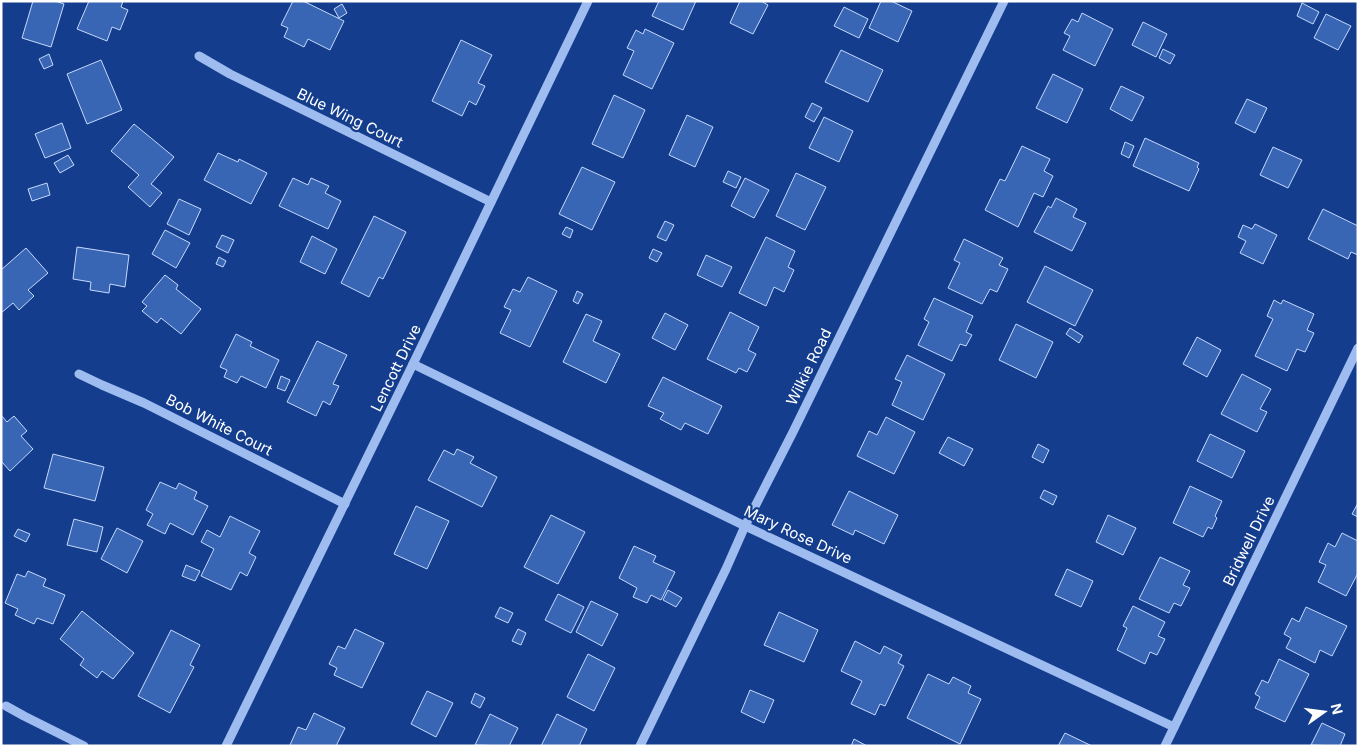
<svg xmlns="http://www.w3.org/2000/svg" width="1359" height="747" font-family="Inter,sans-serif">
<rect width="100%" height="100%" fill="#143e8d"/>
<!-- building -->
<g fill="#3865b4" stroke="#c5d9fc">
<polygon points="33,1 55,1 64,4 51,47 22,38"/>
<polygon points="89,1 123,1 121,7 128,10 120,30 112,27 107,41 77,29"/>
<polygon points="293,1 303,1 344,21 330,50 308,39 304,47 284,37 288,28 281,25"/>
<polygon points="659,1 696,1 683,30 652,16"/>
<polygon points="740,1 761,1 768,5 753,34 730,23"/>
<polygon points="881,1 891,1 912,11 898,42 869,28"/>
<polygon points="1302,3 1319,12 1313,24 1297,16"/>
<polygon points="342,4 347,13 339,18 334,9"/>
<polygon points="844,7 868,19 859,38 834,26"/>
<polygon points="1082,13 1113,29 1095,66 1063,50 1070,36 1064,33 1072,19 1078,22"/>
<polygon points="1326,14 1351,26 1338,50 1314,38"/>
<polygon points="1143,22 1167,34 1156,57 1132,45"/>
<polygon points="645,29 674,43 652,89 623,75 634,51 627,48 636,30 643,34"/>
<polygon points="461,40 492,55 478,83 485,86 476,105 469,101 462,116 432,101"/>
<polygon points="1163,49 1175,55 1170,64 1159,58"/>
<polygon points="841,50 883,70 868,102 825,82"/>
<polygon points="49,54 53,65 44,69 39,59"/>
<polygon points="101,60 122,110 87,124 67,74"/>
<polygon points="1053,74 1083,89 1067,123 1036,108"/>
<polygon points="1121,86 1144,97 1132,121 1110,109"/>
<polygon points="614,95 645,110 623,158 592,144"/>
<polygon points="1247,99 1267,108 1255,133 1235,123"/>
<polygon points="812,103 822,108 814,122 805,117"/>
<polygon points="687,115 713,127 695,167 669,155"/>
<polygon points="824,117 853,131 839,162 809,148"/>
<polygon points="62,123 71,148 45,158 35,134"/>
<polygon points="134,124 174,157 151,184 162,193 150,207 128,187 139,175 111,151"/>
<polygon points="1145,138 1199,163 1197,167 1199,169 1189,191 1133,166"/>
<polygon points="1125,142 1134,146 1129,158 1121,154"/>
<polygon points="1022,146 1050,159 1044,171 1053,176 1043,197 1034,193 1018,227 985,210 1000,179 1005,181"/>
<polygon points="1273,147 1302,160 1288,188 1260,175"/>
<polygon points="218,153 238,162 239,159 267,173 251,204 204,180"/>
<polygon points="68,155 74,165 60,173 54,163"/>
<polygon points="582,167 615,182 592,230 559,214"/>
<polygon points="728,171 741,177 736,188 723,182"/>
<polygon points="796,173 826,187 805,230 776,216"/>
<polygon points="293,178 308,185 311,178 329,186 325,193 341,201 328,229 279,206"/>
<polygon points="745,178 769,190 754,218 731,206"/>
<polygon points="47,183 50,195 32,201 28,189"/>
<polygon points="1056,198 1077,209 1073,217 1086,223 1072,251 1034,232 1048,206 1051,208"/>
<polygon points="179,199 201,209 189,235 167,224"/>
<polygon points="1323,209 1358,226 1358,255 1351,252 1348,259 1308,239"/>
<polygon points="374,216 406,232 383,279 379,277 369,297 341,283"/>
<polygon points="665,221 674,225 666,241 657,237"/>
<polygon points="1255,224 1277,235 1263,264 1240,253 1246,241 1238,237 1243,225 1252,229"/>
<polygon points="566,227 573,230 570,238 562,234"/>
<polygon points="165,230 190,243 176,268 152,254"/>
<polygon points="222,235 234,240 228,253 216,247"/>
<polygon points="312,236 337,249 325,274 300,262"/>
<polygon points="766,237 795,251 788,267 794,270 784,292 774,287 766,306 739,293"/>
<polygon points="964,239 1003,258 999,265 1008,269 997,292 990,289 982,304 948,288 960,263 954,260"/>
<polygon points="77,247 129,255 125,287 110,284 109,293 90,290 91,282 73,279"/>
<polygon points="26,248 48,273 28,290 34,296 19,310 13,303 1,313 1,270"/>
<polygon points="653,249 662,253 657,262 649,258"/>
<polygon points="706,255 732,267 722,287 697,275"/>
<polygon points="219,257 226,261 223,267 216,264"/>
<polygon points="1045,266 1093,290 1075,326 1027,302"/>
<polygon points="165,275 178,285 176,289 201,309 181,334 161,318 157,323 142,311 147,306 142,302"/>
<polygon points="528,277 557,291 530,347 500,333 511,310 504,307 513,289 520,292"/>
<polygon points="577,291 583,294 578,304 573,301"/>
<polygon points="934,298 973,316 966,332 972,335 966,346 960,344 952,361 918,345 929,322 924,319"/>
<polygon points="1274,300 1281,304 1283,300 1314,314 1307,330 1314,333 1305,352 1297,349 1287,371 1255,356 1273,319 1267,316"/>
<polygon points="730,312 759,327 748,350 756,354 747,372 739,368 736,373 707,359"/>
<polygon points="665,313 688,325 675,350 652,338"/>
<polygon points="586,314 602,321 593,341 620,354 606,383 563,362"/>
<polygon points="1016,324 1053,342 1036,378 999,360"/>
<polygon points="1070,328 1083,336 1079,343 1066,334"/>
<polygon points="236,334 252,342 250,346 279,360 266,388 241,376 237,383 224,377 227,370 220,367"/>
<polygon points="1197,337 1221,350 1207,377 1183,364"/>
<polygon points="317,341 347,355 333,384 339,386 330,405 323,401 316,416 287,402"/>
<polygon points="907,355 945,374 923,420 892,405 902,382 895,379"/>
<polygon points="1242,374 1271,389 1260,409 1267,412 1257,432 1221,414"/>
<polygon points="281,376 290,380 285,391 277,388"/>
<polygon points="663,377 722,406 708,434 685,423 681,430 660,419 664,413 648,406"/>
<polygon points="1,415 7,422 14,416 27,431 21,436 33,449 10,471 1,461"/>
<polygon points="886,417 915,432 894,474 857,456 869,431 877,435"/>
<polygon points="1210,434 1245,451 1232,478 1197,461"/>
<polygon points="948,437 973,449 964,466 939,453"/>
<polygon points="1038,444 1049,450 1043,463 1032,457"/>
<polygon points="457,449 474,457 470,463 497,477 482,507 428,480 444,450 454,455"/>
<polygon points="53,454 104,467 95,501 44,488"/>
<polygon points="160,482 176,489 179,483 197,492 194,499 208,506 193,535 170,523 165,534 147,525 153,514 146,510"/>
<polygon points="1190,486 1222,501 1215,516 1217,518 1212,529 1208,527 1203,537 1173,523"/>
<polygon points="1044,490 1057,496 1053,505 1040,498"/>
<polygon points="849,491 898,515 884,544 855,530 853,535 832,525"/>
<polygon points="1358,503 1358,517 1352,514"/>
<polygon points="416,506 449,521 427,569 394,554"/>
<polygon points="551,515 585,532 558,584 524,567"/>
<polygon points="1108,515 1136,528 1123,555 1096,542"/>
<polygon points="230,516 260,531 249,553 256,557 247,576 240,572 231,590 201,576 214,549 201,542 207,530 220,537"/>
<polygon points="74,519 103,527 97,552 67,545"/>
<polygon points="117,528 143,541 127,573 101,559"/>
<polygon points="18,529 30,534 26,542 14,536"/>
<polygon points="1342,533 1358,541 1358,573 1346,596 1318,582 1326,565 1319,562 1328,543 1335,547"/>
<polygon points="634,546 656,556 653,562 675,572 661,600 651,595 647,603 633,597 637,588 619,578"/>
<polygon points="1160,557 1190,571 1183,585 1190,588 1181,606 1174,603 1169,613 1139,599"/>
<polygon points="186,565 200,571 195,581 182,576"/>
<polygon points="1067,569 1093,581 1081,607 1055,595"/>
<polygon points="28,571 46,579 43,586 65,595 53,624 37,618 34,624 15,615 18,609 5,603 17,574 25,577"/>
<polygon points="668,590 682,598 676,607 663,600"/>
<polygon points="558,594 584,607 571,633 545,620"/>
<polygon points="591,601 618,614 602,646 576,632"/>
<polygon points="1133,606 1165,622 1158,636 1165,639 1157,655 1150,652 1145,664 1117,650 1127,628 1123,626"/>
<polygon points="500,607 513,613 508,623 495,617"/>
<polygon points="1306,607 1347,626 1332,656 1320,650 1315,663 1286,648 1291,638 1284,634 1292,618 1299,622"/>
<polygon points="82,611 134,653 113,679 102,671 97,678 80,665 84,659 60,639"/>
<polygon points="779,612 818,630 804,662 764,645"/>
<polygon points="355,629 384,643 362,688 334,675 337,668 329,664 338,646 345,649"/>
<polygon points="518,629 526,633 521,645 512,641"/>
<polygon points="171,630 200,645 190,665 194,667 170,713 138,696"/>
<polygon points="855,641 880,654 884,646 902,655 898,663 904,666 885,706 880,704 875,715 851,704 862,681 841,671"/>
<polygon points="588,654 615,668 594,711 567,697"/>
<polygon points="1279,659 1309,674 1285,722 1255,708 1260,697 1255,694 1262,680 1268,683"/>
<polygon points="928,674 949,684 953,677 971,686 968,693 981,699 960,744 907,718"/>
<polygon points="750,690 774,700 764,723 741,712"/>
<polygon points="427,691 453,703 436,737 411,724"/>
<polygon points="475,693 485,698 480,708 471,703"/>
<polygon points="314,713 345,728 336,746 292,746 290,745 298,727 306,730"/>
<polygon points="490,714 518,728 509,746 475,745"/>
<polygon points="557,714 587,729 579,746 541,746"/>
<polygon points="1322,723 1345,734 1340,746 1311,745"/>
<polygon points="1065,733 1092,746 1058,746"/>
<polygon points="854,739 867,746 851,746"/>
</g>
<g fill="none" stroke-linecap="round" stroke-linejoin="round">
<!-- minor -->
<g stroke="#9ebcf0" stroke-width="9">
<polyline points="199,56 230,74 491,202"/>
<polyline points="413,364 745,526 1174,727"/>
<polyline points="79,374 102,385 144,403 345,504"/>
<polyline points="6,706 24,716 84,746"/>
<polyline points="226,746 413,364 588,1"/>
<polyline points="640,746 726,569 745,526 793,432 1004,1"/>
<polyline points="1165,746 1358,348"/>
</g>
</g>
<g text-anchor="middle" stroke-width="4.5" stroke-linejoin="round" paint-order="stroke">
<!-- street labels -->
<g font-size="15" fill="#fff" stroke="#143e8d">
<text transform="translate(350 118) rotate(26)" y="5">Blue Wing Court</text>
<text transform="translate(809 367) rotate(-64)" y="5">Wilkie Road</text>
<text transform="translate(396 368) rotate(-64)" y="5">Lencott Drive</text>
<text transform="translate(219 425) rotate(27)" y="5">Bob White Court</text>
<text transform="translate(798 535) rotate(25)" y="5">Mary Rose Drive</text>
<text transform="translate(1249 541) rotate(-64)" y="5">Bridwell Drive</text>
</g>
</g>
<!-- border -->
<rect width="1359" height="747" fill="none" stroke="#ffffff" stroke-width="5"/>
<!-- north arrow -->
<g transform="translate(1324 712) rotate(76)" stroke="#143e8d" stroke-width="4" paint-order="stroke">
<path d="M0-4L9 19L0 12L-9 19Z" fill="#ffffff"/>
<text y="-8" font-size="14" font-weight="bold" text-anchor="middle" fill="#ffffff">N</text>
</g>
</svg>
